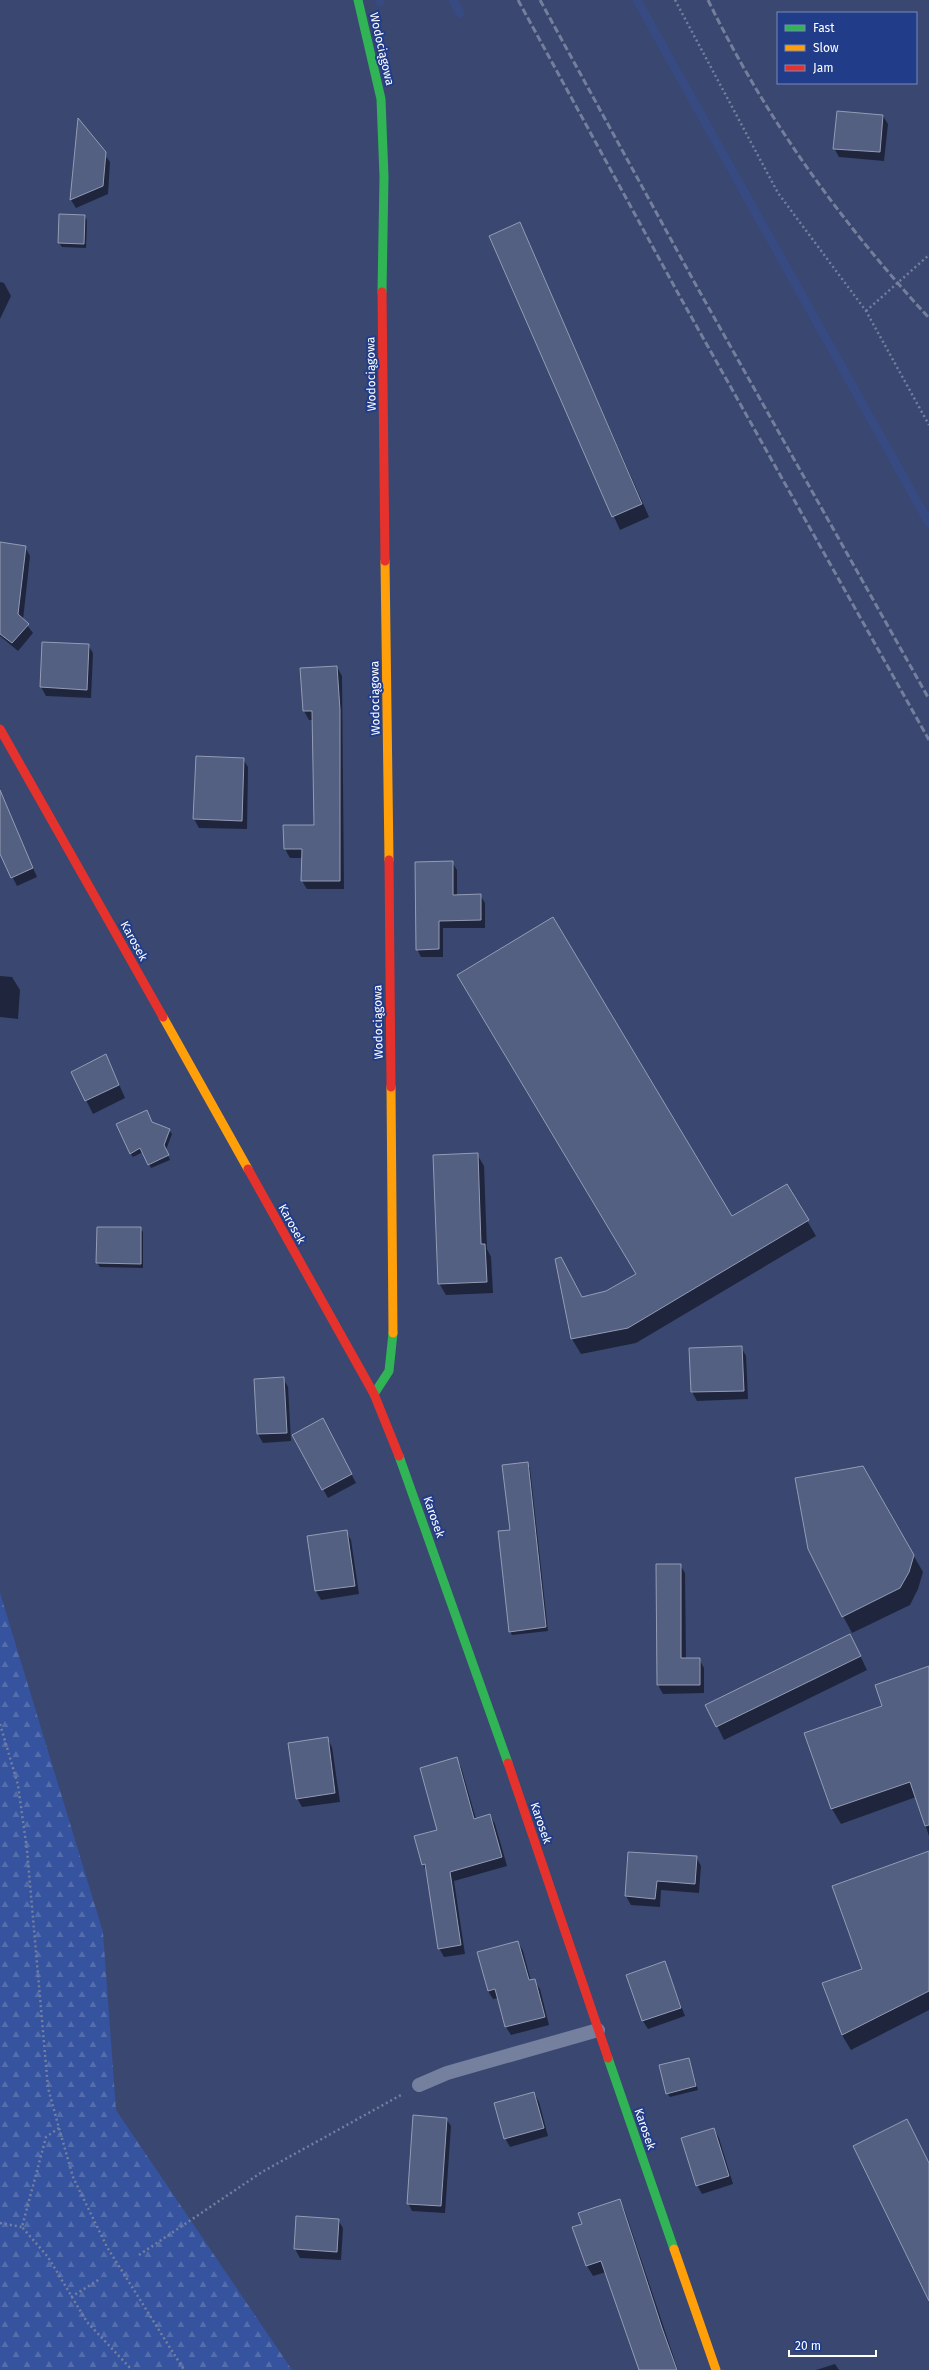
<svg xmlns="http://www.w3.org/2000/svg" width="929" height="2370" font-family="'Fira Sans',sans-serif">
<defs>
<pattern id="forest-firs" width="22" height="20" patternUnits="userSpaceOnUse"><rect width="22" height="20" fill="#36539f"/><path d="M5 1l3.5 6h-7zM16 11l3.5 6h-7z" fill="#546dad"/></pattern>
</defs>
<rect width="100%" height="100%" fill="#394771"/>
<!-- forest -->
<polygon fill="url(#forest-firs)" points="0,1593 103,1932 116,2110 292,2370 0,2370"/>
<!-- shadow -->
<g fill="#0007">
<polygon points="883,116 888,124 884,161 839,157 834,148"/>
<polygon points="78,120 110,162 108,194 76,208 71,200"/>
<polygon points="85,216 87,220 86,248 62,247 59,243"/>
<polygon points="519,223 649,517 620,530 490,236"/>
<polygon points="0,282 4,283 11,296 0,319"/>
<polygon points="0,543 25,547 30,556 23,620 33,633 18,651 0,636"/>
<polygon points="43,643 88,645 93,653 91,698 46,696 41,687"/>
<polygon points="337,667 342,676 344,889 307,889 302,881 302,858 290,858 285,849 284,826 315,826 313,720 309,720 304,711 301,669"/>
<polygon points="243,759 248,767 247,829 199,828 194,819"/>
<polygon points="13,823 37,877 17,886 0,852 0,829"/>
<polygon points="452,862 457,870 457,896 480,895 485,903 485,928 443,928 443,957 421,957 417,949"/>
<polygon points="0,976 12,977 20,990 18,1019 0,1017"/>
<polygon points="106,1055 125,1098 93,1114 72,1072"/>
<polygon points="152,1123 169,1130 172,1134 166,1150 170,1160 151,1168 143,1152 133,1157 130,1153"/>
<polygon points="477,1154 484,1166 487,1249 491,1257 493,1293 446,1295 439,1283"/>
<polygon points="786,1185 816,1236 636,1343 581,1354 572,1339 556,1260 582,1298 606,1292"/>
<polygon points="98,1228 140,1228 143,1232 143,1268 100,1267 97,1263"/>
<polygon points="741,1347 746,1356 748,1399 697,1401 692,1392 690,1349"/>
<polygon points="283,1378 288,1387 291,1441 263,1443 258,1434 255,1379"/>
<polygon points="327,1428 356,1483 328,1498 323,1489"/>
<polygon points="527,1463 530,1468 548,1631 512,1635 510,1631 511,1531"/>
<polygon points="863,1467 923,1572 918,1589 910,1605 852,1633 843,1616"/>
<polygon points="346,1531 351,1540 359,1594 321,1600 316,1591 308,1537"/>
<polygon points="680,1565 685,1573 686,1659 699,1659 704,1668 704,1693 663,1694 658,1685"/>
<polygon points="850,1635 867,1670 724,1740 707,1705"/>
<polygon points="929,1667 929,1836 916,1797 841,1824 832,1809 883,1707"/>
<polygon points="327,1738 332,1747 340,1802 302,1807 297,1798"/>
<polygon points="456,1758 461,1767 476,1819 490,1815 495,1824 507,1866 454,1881 465,1954 444,1957 439,1948 427,1872 423,1865 439,1830"/>
<polygon points="929,1852 929,2010 851,2050 842,2035 863,1969"/>
<polygon points="629,1853 696,1857 701,1866 699,1893 661,1890 660,1907 631,1905 626,1896"/>
<polygon points="518,1942 523,1951 531,1981 534,1980 540,1989 549,2025 511,2035 506,2027 499,1998 493,1999 488,1991"/>
<polygon points="664,1962 685,2016 648,2029 643,2021"/>
<polygon points="689,2059 698,2090 670,2097 667,2093"/>
<polygon points="534,2093 539,2102 548,2136 510,2147 505,2138"/>
<polygon points="446,2119 451,2126 445,2213 412,2211 408,2203"/>
<polygon points="714,2129 719,2138 733,2184 702,2194 697,2185"/>
<polygon points="620,2200 625,2211 678,2370 640,2370 606,2272 593,2276 587,2266 573,2228 583,2224"/>
<polygon points="338,2220 343,2228 341,2260 300,2258 295,2249"/>
<polygon points="835,2364 839,2370 816,2370"/>
</g>
<g fill="none" stroke-linecap="round" stroke-linejoin="round">
<!-- stream -->
<g stroke="#374a82" stroke-width="9">
<polyline points="380,0 380,2"/>
<polyline points="453,0 460,13"/>
<polyline points="637,0 929,523"/>
</g>
</g>
<!-- building -->
<g fill="#546082" stroke="#949cb4">
<polygon points="837,111 883,115 880,152 833,149"/>
<polygon points="78,118 106,152 103,186 70,200"/>
<polygon points="59,214 85,215 84,244 58,243"/>
<polygon points="520,222 642,504 612,517 489,236"/>
<polygon points="0,542 26,546 18,614 29,624 12,643 0,634"/>
<polygon points="42,642 89,644 87,690 40,687"/>
<polygon points="337,666 340,710 340,881 301,881 302,849 284,849 283,825 314,825 312,711 303,711 300,668"/>
<polygon points="196,756 244,758 242,821 193,819"/>
<polygon points="0,790 33,868 11,878 0,854"/>
<polygon points="453,861 453,895 481,894 481,920 439,921 439,949 416,950 415,862"/>
<polygon points="553,917 732,1216 787,1184 809,1220 628,1328 571,1339 555,1259 561,1257 582,1297 606,1291 636,1274 457,975"/>
<polygon points="106,1054 119,1085 85,1101 71,1072"/>
<polygon points="147,1110 152,1122 170,1129 164,1145 169,1155 148,1165 140,1148 130,1154 116,1124"/>
<polygon points="478,1153 481,1244 485,1244 487,1282 438,1284 433,1155"/>
<polygon points="97,1227 141,1227 141,1264 96,1263"/>
<polygon points="742,1346 744,1391 691,1392 689,1348"/>
<polygon points="284,1377 287,1433 257,1434 254,1379"/>
<polygon points="323,1418 352,1474 322,1490 292,1435"/>
<polygon points="528,1462 546,1627 509,1632 498,1531 510,1530 502,1465"/>
<polygon points="863,1466 914,1555 909,1572 900,1588 842,1617 808,1549 795,1478"/>
<polygon points="347,1530 355,1586 315,1591 307,1536"/>
<polygon points="656,1564 681,1564 681,1658 700,1658 700,1685 657,1685"/>
<polygon points="850,1634 861,1656 716,1727 705,1705"/>
<polygon points="929,1666 929,1825 925,1826 910,1782 831,1809 804,1733 882,1706 875,1685"/>
<polygon points="328,1737 335,1793 296,1799 288,1743"/>
<polygon points="457,1757 474,1819 490,1814 502,1857 450,1872 461,1945 438,1949 425,1864 422,1865 414,1836 437,1830 420,1768"/>
<polygon points="929,1851 929,1991 842,2035 822,1983 862,1969 832,1886"/>
<polygon points="628,1852 697,1856 695,1884 657,1881 655,1899 625,1896"/>
<polygon points="518,1941 529,1980 535,1979 545,2017 505,2027 495,1989 488,1991 477,1952"/>
<polygon points="665,1961 681,2008 642,2021 626,1975"/>
<polygon points="689,2058 696,2086 666,2094 659,2065"/>
<polygon points="534,2092 544,2128 504,2139 494,2103"/>
<polygon points="413,2115 447,2118 441,2206 407,2204"/>
<polygon points="907,2119 929,2163 929,2301 853,2146"/>
<polygon points="714,2128 729,2176 696,2186 681,2138"/>
<polygon points="620,2199 662,2328 677,2370 639,2370 601,2261 586,2266 572,2227 582,2224 578,2213"/>
<polygon points="296,2216 339,2219 337,2252 294,2249"/>
</g>
<g fill="none" stroke-linecap="round" stroke-linejoin="round">
<!-- path -->
<g stroke="#757f9e" stroke-width="2.5" stroke-dasharray="2 3" stroke-linecap="butt">
<polyline points="675,0 778,193 866,311 929,425"/>
<polyline points="866,311 929,255"/>
<polyline points="0,1724 18,1785 27,1850 48,2088 59,2128 73,2177 107,2247 184,2370"/>
<polyline points="59,2128 46,2137 22,2227 48,2257 87,2322 132,2370"/>
<polyline points="0,2223 22,2227"/>
<polyline points="139,2255 262,2172 401,2095"/>
<polyline points="71,2297 100,2279"/>
</g>
<!-- lane -->
<polyline stroke="#757f9e" stroke-width="14" points="419,2085 447,2073 598,2030"/>
<!-- fast -->
<g stroke="#30b455" stroke-width="9">
<polyline points="358,0 381,99 384,177 382,292"/>
<polyline points="374,1394 389,1371 393,1333"/>
<polyline points="399,1456 508,1763"/>
<polyline points="608,2058 674,2249"/>
</g>
<!-- slow -->
<g stroke="#ff9f0a" stroke-width="9">
<polyline points="385,561 389,860"/>
<polyline points="163,1017 248,1169"/>
<polyline points="391,1087 393,1333"/>
<polyline points="674,2249 716,2370"/>
</g>
<!-- jam -->
<g stroke="#e5322d" stroke-width="9">
<polyline points="382,292 385,561"/>
<polyline points="0,729 163,1017"/>
<polyline points="389,860 391,1087"/>
<polyline points="248,1169 374,1394 399,1456"/>
<polyline points="508,1763 608,2058"/>
</g>
<!-- rail -->
<g stroke="#757f9c" stroke-width="3" stroke-dasharray="7 3" stroke-linecap="butt">
<polyline points="518,0 679,295 929,740"/>
<polyline points="540,0 697,287 929,699"/>
<path d="M 708,0 C 766,119 840,221 929,318"/>
</g>
</g>
<g text-anchor="middle" stroke-width="4" stroke-linejoin="round" paint-order="stroke">
<!-- street labels -->
<g font-size="12" fill="#fff" stroke="#213c89">
<text transform="translate(382 49) rotate(77)" y="4">Wodociągowa</text>
<text transform="translate(371 374) rotate(-91)" y="4">Wodociągowa</text>
<text transform="translate(375 698) rotate(-91)" y="4">Wodociągowa</text>
<text transform="translate(134 941) rotate(61)" y="4">Karosek</text>
<text transform="translate(378 1022) rotate(-91)" y="4">Wodociągowa</text>
<text transform="translate(292 1224) rotate(61)" y="4">Karosek</text>
<text transform="translate(434 1517) rotate(71)" y="4">Karosek</text>
<text transform="translate(541 1823) rotate(71)" y="4">Karosek</text>
<text transform="translate(645 2129) rotate(71)" y="4">Karosek</text>
</g>
</g>
<!-- legend -->
<rect x="777" y="12" width="140" height="72" fill="#213c89" stroke="#7a8ab8"/>
<rect x="785" y="25" width="20" height="6" fill="#30b455" stroke="#7a8ab8"/>
<text x="813" y="32" font-size="12" fill="#ffffff">Fast</text>
<rect x="785" y="45" width="20" height="6" fill="#ff9f0a" stroke="#7a8ab8"/>
<text x="813" y="52" font-size="12" fill="#ffffff">Slow</text>
<rect x="785" y="65" width="20" height="6" fill="#e5322d" stroke="#7a8ab8"/>
<text x="813" y="72" font-size="12" fill="#ffffff">Jam</text>
<!-- scale -->
<path d="M789 2350v6h87v-6" fill="none" stroke="#ffffff" stroke-width="2"/>
<text x="795" y="2350" font-size="12" fill="#ffffff" stroke="#213c89" stroke-width="3" paint-order="stroke">20 m</text>
</svg>
